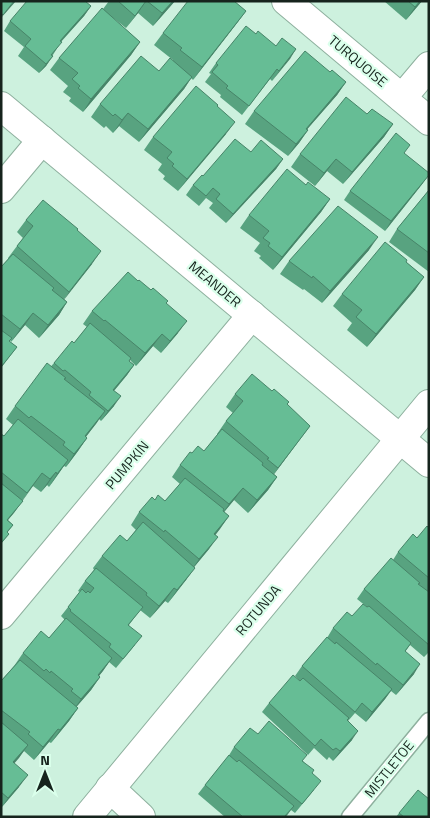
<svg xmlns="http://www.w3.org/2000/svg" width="430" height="818" font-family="'Titillium Web',sans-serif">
<rect width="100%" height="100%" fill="#cdf1de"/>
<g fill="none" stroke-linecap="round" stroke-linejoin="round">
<!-- service casing -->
<g stroke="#8eb09e" stroke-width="19">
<polyline id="service" points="350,817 429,721"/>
</g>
<!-- minor casing -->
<g stroke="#8eb09e" stroke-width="30">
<g id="minor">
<polyline points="286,1 429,121"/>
<polyline points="402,98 429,66"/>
<polyline points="1,106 429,463"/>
<polyline points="1,189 42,140"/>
<polyline points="1,615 252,315"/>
<polyline points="110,788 141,817"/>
<polyline points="87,817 429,404"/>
</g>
</g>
<!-- service -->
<use href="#service" stroke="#fff" stroke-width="16"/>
<!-- minor -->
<use href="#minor" stroke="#fff" stroke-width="28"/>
</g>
<!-- wall -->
<g fill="#58a380">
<polygon points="109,1 175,1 153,26 138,13 126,28 108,14 140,42 131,55 83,112 69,101 71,98 63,92 68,86 50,70 59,58 103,9"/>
<polygon points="384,1 422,1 406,20"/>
<polygon points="91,6 84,16 61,42 46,66 39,73 18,56 24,47 4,31 10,21"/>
<polygon points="246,11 237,23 193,80 191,78 184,89 139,142 119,126 113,133 106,126 104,128 91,117 100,104 159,71 173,60 154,45 163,33"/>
<polygon points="256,34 276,46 296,49 272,81 270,79 242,115 220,97 221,95 205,82 211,74 209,73 216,63"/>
<polygon points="330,72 346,82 337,95 307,129 308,130 299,143 288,156 245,124 254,111"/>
<polygon points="218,105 217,107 226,134 178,191 163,179 165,176 158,170 162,164 144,150 153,137"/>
<polygon points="367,114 393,124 384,137 343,184 327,171 315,186 291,167 300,154"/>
<polygon points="251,152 283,159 276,169 226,223 209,208 213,203 206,198 199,206 186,195 193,185 203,176"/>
<polygon points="404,154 423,183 385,231 344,200 350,191"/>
<polygon points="306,185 330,199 321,212 273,270 259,258 261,256 254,251 260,243 240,228 249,215"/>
<polygon points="429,190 429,272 389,242 397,229"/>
<polygon points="26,220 77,230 92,264 64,299 67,302 59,315 39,338 25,325 11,342 10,340 9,341 17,347 1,368 1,267 8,259 8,258 23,238 17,232"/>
<polygon points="369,250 322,303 304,289 303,290 280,274 289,261"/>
<polygon points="407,260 406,262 424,277 415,290 367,347 347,330 352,323 333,306 342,294"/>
<polygon points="138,281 166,303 178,333 161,353 153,346 136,366 130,360 129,361 134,365 127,375 114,391 114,406 101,421 99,419 86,437 87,438 78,451 66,467 64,466 49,487 47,485 41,492 33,486 8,520 13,525 7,533 9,534 1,544 1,434 4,436 13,425 6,419 15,406 54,363 74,343 87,327 83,324 92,311"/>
<polygon points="235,394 287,405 310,426 274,474 277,477 268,490 248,513 234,500 224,512 229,516 215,535 209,549 194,567 186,580 168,603 165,601 150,618 140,610 129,625 135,645 116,668 109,662 99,676 100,677 91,690 76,707 78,708 69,721 51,743 49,742 34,760 24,751 14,763 19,787 1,808 1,681 14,666 23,653 49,638 64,621 64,619 61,616 80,592 78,591 85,581 94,570 93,568 102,556 127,541 136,530 131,525 139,512 155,500 165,501 180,484 172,477 180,465 192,453 204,451 218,434 217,434 226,421 233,413 226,407"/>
<polygon points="429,528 429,652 424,657 410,645 405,652 414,674 396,695 391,691 385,699 366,722 355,713 348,721 352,740 333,761 329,757 327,760 314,748 308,755 262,712 269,703 300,681 295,676 302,666 327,638 333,628 367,607 357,599 364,589 393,560 398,552"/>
<polygon points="258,734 303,761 312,773 314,790 295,813 291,810 286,817 225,817 198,794 205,785 228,757 234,747"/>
<polygon points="399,813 429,817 396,817"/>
</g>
<!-- shaded-wall -->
<g fill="#478468">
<polygon points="14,1 16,1 1,18 1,17"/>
<polygon points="146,1 138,13 126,28 135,16"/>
<polygon points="173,1 175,1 153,26 162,13"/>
<polygon points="420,1 422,1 406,20 415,7"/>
<polygon points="91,6 84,16 53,50 60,41"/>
<polygon points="246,11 237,23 193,80 202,67"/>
<polygon points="140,42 131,55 83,112 91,99"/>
<polygon points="296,49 290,59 272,81 279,71"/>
<polygon points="53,56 46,66 39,73 46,64"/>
<polygon points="192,77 184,89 139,142 148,129"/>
<polygon points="346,82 337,95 297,141 306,129"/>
<polygon points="128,113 119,126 113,133 122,120"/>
<polygon points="235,122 226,134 178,191 187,179"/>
<polygon points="393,124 384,137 343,184 352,172"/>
<polygon points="308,130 299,143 288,156 296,144"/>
<polygon points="283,159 276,169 226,223 233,214"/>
<polygon points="336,159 327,171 315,186 324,173"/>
<polygon points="429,175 423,183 385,231 391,221"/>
<polygon points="330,199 321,212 273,270 282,257"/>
<polygon points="378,237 369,250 322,303 330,291"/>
<polygon points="101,251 92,264 60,305 69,292"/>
<polygon points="424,277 415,290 367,347 376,334"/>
<polygon points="67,302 59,315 39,338 48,325"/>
<polygon points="33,313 25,325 11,342 20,329"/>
<polygon points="187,321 178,333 161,353 170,341"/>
<polygon points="162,334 153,346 136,366 145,353"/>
<polygon points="134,365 127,375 106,400 113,390"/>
<polygon points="121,396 114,406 101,421 108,411"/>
<polygon points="105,411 96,424 76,449 85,436"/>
<polygon points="310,426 301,438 269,481 278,468"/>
<polygon points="87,438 78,451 66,467 74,454"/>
<polygon points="68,460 59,473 49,487 57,474"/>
<polygon points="56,472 47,485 41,492 50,479"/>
<polygon points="42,473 14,513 1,528 7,520 19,505"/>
<polygon points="277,477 268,490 248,513 257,500"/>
<polygon points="243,488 234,500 220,517 229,504"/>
<polygon points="229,516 220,529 206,547 214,534"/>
<polygon points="218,537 209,549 190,572 199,559"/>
<polygon points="195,568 186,580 168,603 177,590"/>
<polygon points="174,588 165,601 150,618 159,606"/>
<polygon points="112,658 103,671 89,688 98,675"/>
<polygon points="420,664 414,674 396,695 403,685"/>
<polygon points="100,677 91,690 72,712 81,699"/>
<polygon points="392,689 385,699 366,722 372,712"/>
<polygon points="78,708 69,721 51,743 60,730"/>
<polygon points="58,729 49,742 34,760 43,747"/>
<polygon points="358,731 352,740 333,761 340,751"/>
<polygon points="28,745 19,758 4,775 13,762"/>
<polygon points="28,775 19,787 1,808 8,798"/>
</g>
<!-- building -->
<g fill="#66bd95" stroke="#478468">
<polygon points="1,1 14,1 3,15 1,13"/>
<polygon points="27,1 85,1 91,6 60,41 62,42 51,55 53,56 46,64 25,46 31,39 10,21"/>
<polygon points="118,1 146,1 135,16"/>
<polygon points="147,1 173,1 162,13"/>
<polygon points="188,1 234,1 246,11 202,67 180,50 182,48 163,33"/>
<polygon points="408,1 420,1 415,7"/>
<polygon points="102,8 140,42 91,99 78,88 80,86 72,79 78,73 59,58"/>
<polygon points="246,26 256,34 258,31 276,46 282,38 296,49 279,71 277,69 249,106 226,88 228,86 212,72 218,65 216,63"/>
<polygon points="305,51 330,72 332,70 346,82 306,129 308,130 296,144 254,111"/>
<polygon points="141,56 159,71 170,58 192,77 148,129 128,113 122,120 115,114 113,116 100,104"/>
<polygon points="196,86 218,105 217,106 235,122 187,179 172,166 174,164 167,158 172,152 153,137"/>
<polygon points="346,97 367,114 372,109 393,124 352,172 336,159 324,173 300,154"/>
<polygon points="396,133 410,145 404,153 429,173 429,175 391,221 350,191"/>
<polygon points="235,139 251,152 261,140 283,159 233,214 216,199 220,194 213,188 206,196 193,185 202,175 203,176"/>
<polygon points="287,169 306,185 308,182 330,199 282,257 268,246 270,243 263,238 269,231 249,215"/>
<polygon points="429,190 429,253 397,229"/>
<polygon points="43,200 78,229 77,230 101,251 69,292 17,246 33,226 26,220"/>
<polygon points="338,206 378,237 330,291 313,276 312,278 289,261"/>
<polygon points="385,242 407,260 406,262 424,277 376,334 356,317 362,310 342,294"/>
<polygon points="13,254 54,288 52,290 67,302 48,325 33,313 20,329 1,314 1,267"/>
<polygon points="128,272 138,281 139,280 151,290 153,288 168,301 166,303 187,321 170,341 162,334 145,353 105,320 104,321 92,311"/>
<polygon points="90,323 131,358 129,361 134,365 113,390 121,396 108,411 89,395 91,392 65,370 63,371 54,363 72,341 74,343"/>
<polygon points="1,330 12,338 9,341 17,347 1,367"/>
<polygon points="47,363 66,378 64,379 105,411 85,436 87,438 74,454 63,445 65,442 31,416 29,418 15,406"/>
<polygon points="252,374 272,391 274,389 289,402 287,404 310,426 278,468 267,459 269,458 226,421 243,401 235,394"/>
<polygon points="18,419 68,460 57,474 56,472 50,479 42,473 27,493 1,472 1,434 4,436"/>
<polygon points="222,429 263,463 262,465 277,477 257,500 243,488 229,504 180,465 190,452 192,453 198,446 204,451"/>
<polygon points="185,478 224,509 223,511 229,516 214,534 218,537 199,559 165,530 164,532 139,512 152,497 155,500 158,495 165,501"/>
<polygon points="1,483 23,501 7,520 13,525 7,532 9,534 1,543"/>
<polygon points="143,522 195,568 177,590 174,588 159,606 146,595 147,593 102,556 120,535 127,541"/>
<polygon points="427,526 429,528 429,578 398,552 413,534 417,538"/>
<polygon points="391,558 420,583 418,584 429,592 429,645 364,589"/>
<polygon points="96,568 143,607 128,625 142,636 123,659 109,647 111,644 70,611 71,610 68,607 82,589 86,593 88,591 90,593 94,588 85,581"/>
<polygon points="363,604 367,607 369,606 411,643 405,651 420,664 403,685 377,663 376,665 333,628 347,612 352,616"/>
<polygon points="66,618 112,658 98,675 100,677 81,699 71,691 73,689 51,671 50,673 46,669 44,671 23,653 41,631 49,638"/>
<polygon points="327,637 335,644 336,642 392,689 372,712 362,703 355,712 302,666"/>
<polygon points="20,660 78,708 60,730 58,729 43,747 28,734 30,732 1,710 1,681"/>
<polygon points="293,675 300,681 303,678 349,718 347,720 358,731 340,751 336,748 333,750 321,739 315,746 269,703"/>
<polygon points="269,721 307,755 302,761 314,770 312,773 321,781 302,804 234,747 250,728 258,734"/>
<polygon points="1,722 28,745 13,762 28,775 8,798 1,792"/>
<polygon points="229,755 237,762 239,760 294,806 284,817 243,817 205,785"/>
<polygon points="418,790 429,799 429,817 404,817 399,813"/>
</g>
<g text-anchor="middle" stroke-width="4.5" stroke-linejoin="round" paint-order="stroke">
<!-- street labels -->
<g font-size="14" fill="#16241d" stroke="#daffeb">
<text transform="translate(358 61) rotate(40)" y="5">TURQUOISE</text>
<text transform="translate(215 284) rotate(40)" y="5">MEANDER</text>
<text transform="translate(127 465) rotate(-50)" y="5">PUMPKIN</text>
<text transform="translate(258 610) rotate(-50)" y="5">ROTUNDA</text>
<text transform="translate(389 769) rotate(-51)" y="5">MISTLETOE</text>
</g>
</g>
<!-- border -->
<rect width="430" height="818" fill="none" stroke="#16241d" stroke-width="5"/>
<!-- north arrow -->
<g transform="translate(45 773)" stroke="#daffeb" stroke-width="4" paint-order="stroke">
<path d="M0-4L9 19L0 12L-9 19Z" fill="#16241d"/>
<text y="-8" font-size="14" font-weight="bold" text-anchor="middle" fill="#16241d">N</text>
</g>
</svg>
